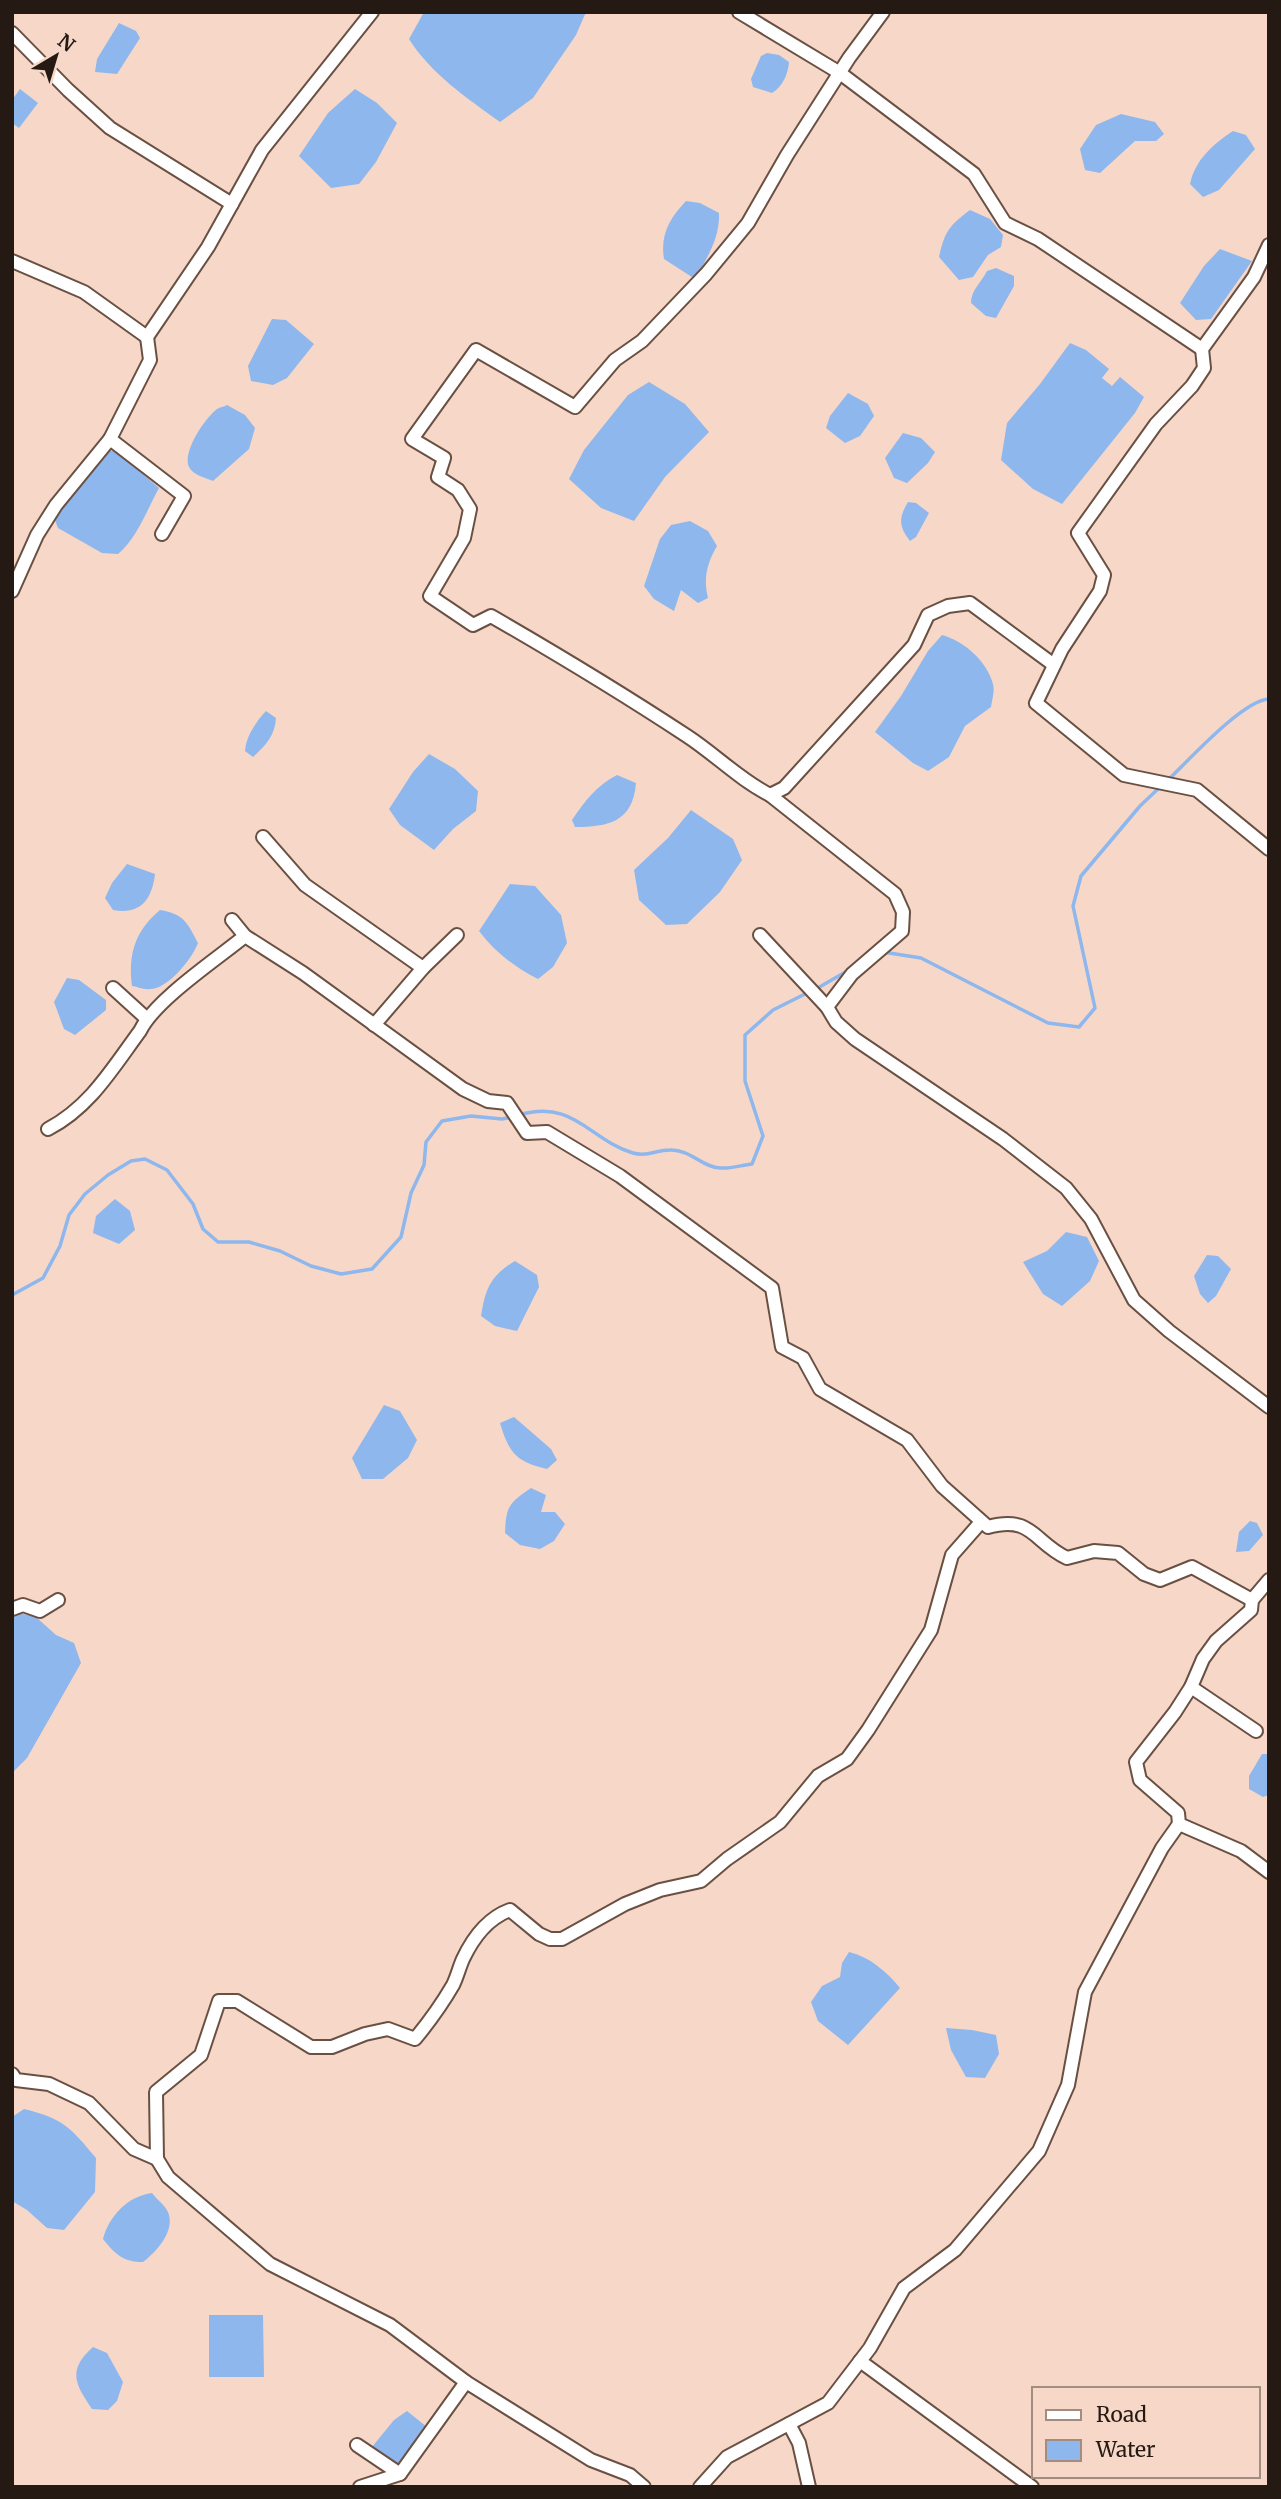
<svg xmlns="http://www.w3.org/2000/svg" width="1281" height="2499" font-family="Merriweather,serif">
<rect width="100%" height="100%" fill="#f7d8c8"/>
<!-- water -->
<g fill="#8eb7ed">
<path d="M 424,12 L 586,12 L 576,35 L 533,98 L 500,122 C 467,98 431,74 409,39 Z"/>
<polygon points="119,23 136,31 140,38 117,74 95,72 97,59"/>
<path d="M 767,53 L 779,55 L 789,62 C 788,74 783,86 772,93 L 753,87 L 751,79 L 761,56 Z"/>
<polygon points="20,89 38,103 19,128 12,123 12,100"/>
<polygon points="355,89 377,103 397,123 376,162 359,184 331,188 299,156 328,113"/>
<polygon points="1121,114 1155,122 1164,134 1156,141 1135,141 1100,173 1085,170 1080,149 1096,125"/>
<path d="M 1233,131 L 1246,135 L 1255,149 L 1219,190 L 1203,197 L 1190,184 C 1195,160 1213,144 1233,131 Z"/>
<path d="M 686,201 L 700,203 L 719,213 C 720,238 707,258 695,279 L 664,259 C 660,234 670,218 686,201 Z"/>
<path d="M 970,210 L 990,219 L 1003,235 L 1001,247 L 988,255 L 973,277 L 959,280 L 939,257 C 945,231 949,226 970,210 Z"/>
<polygon points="1220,249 1252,261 1211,319 1196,320 1180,303 1204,266"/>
<path d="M 996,268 L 1014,276 L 1014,286 L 996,318 L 986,316 L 971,303 C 971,290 981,283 987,271 Z"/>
<polygon points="272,319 286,320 314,344 287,378 273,385 251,381 248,366"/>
<polygon points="1070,343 1086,350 1109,369 1102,378 1112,386 1120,377 1144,397 1135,413 1062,504 1033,489 1001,460 1007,423 1040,384"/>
<polygon points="649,382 685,404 709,432 665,477 634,521 601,508 569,479 584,450 628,395"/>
<polygon points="848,393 868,404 874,416 860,436 845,443 826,428 830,416"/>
<path d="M 227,405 L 245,415 L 255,428 L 249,449 L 213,481 C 206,478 193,475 189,467 C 182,452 205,418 217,409 C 220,407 224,407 227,405 Z"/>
<polygon points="903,433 921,438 935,452 928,463 907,483 894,478 885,458"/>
<path d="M 107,450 L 117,452 L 159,488 C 147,510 137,538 118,554 L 102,553 L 58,528 L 55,520 L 97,457 Z"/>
<path d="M 908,502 L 916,503 L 929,513 L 916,537 L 910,541 C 898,526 899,517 908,502 Z"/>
<path d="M 690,521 L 708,531 L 717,546 C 707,563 703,578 708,598 L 698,603 L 681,590 L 674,611 L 654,599 L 644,586 L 660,539 L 671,525 Z"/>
<path d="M 942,635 C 964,641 987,661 993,684 C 995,691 992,700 991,707 L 965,726 L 949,757 L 928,771 L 913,763 L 875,732 L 901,696 L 928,651 Z"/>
<path d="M 266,711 L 276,718 C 275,736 265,746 253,757 L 245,751 C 246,736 256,722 266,711 Z"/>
<polygon points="429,754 455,769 478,791 476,811 453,829 434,850 400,825 389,809 413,772"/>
<path d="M 617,775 L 636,783 C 633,822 608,827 575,827 L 572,820 C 585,801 596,786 617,775 Z"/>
<polygon points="691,810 733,839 742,860 720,892 687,924 666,925 639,900 634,870 668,838"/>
<path d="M 127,864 L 155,874 C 152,900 140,915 113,910 L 105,898 L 112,883 Z"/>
<path d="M 510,884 L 535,886 L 561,915 L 567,943 L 553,967 L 538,979 C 514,967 495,952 479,931 Z"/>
<path d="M 160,910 C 184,914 187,922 198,943 C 192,959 168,989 150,989 C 144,990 138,987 132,986 C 128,954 135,931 160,910 Z"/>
<polygon points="67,978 79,980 106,1000 106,1010 75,1035 64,1029 54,1002"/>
<polygon points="115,1199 130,1211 135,1230 119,1244 93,1233 96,1216"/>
<polygon points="1066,1232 1087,1237 1099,1261 1090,1281 1062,1306 1043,1294 1023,1262 1047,1251"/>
<polygon points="1207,1255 1218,1256 1231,1269 1216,1296 1208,1303 1200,1294 1194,1276"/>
<path d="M 515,1261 L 537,1275 L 539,1287 L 517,1331 L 495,1326 L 481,1316 C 485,1289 491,1275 515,1261 Z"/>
<polygon points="384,1405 400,1411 417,1440 408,1458 383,1479 362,1479 352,1458"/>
<path d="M 514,1417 L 551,1449 L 557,1460 L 547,1469 C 516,1462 509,1453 500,1423 Z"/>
<path d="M 531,1488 L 546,1495 L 541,1512 L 555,1512 L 565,1524 L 554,1541 L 540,1549 L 520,1545 L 505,1533 C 506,1506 509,1503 531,1488 Z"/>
<polygon points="1250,1521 1257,1523 1263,1535 1249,1551 1236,1552 1239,1532"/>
<polygon points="14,1612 36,1617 56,1635 74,1643 81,1663 27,1758 12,1773 12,1614"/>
<polygon points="1262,1754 1269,1754 1269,1795 1263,1797 1249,1789 1249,1776"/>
<path d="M 849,1952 C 870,1957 887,1972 900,1988 L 848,2045 L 818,2021 L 811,2002 L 822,1986 L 840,1977 L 842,1963 Z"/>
<polygon points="946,2028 972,2030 996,2035 999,2054 985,2078 966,2077 951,2050"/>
<path d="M 24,2109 C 64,2119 70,2127 96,2158 L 95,2192 L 64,2230 L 47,2228 L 27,2210 L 12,2201 L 12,2117 Z"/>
<path d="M 152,2193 C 157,2200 167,2206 169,2215 C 174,2233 155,2253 143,2262 C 123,2262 115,2254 103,2239 C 109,2216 128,2196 152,2193 Z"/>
<polygon points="209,2315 263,2315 264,2377 209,2377"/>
<path d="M 93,2347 L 107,2353 L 123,2382 L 117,2401 L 108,2410 L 92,2409 C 75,2384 67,2370 93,2347 Z"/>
<polygon points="407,2411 427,2427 399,2467 372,2447 394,2420"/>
</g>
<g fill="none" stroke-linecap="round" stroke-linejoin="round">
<!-- stream -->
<g stroke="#8eb7ed" stroke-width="3.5">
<path d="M 1168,780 C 1189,760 1243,700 1269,699"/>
<polyline points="883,952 921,958 1048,1023 1079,1027 1095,1008 1073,906 1081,876 1140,806 1160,787"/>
<polyline points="816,989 849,970"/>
<path d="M 519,1115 C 574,1099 588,1139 633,1153 C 647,1157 656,1150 670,1150 C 689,1149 704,1168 720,1168 C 730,1169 742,1165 752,1164 L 763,1136 L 745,1081 L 745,1035 L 773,1010 L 809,992"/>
<polyline points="12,1295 43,1278 60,1246 69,1215 85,1194 108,1175 131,1161 145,1159 167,1170 193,1204 203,1229 218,1242 249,1242 280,1251 311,1266 341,1274 372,1269 401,1237 411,1193 424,1165 426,1142 442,1121 471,1116 502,1119 512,1117"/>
</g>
<!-- minor casing -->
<g stroke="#6a5043" stroke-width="16">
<g id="minor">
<polyline points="739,12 840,73 974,174 1005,223 1038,239 1202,349"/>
<path d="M 883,12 L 849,58 L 787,155 L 748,223 L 706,274 L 642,341 L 615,360 L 575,407 L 476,350 L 412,439 L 444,458 L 438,477 L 458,490 L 470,509 L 464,538 L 430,596 L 473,625 L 491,616 C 557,654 623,694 687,736 C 716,755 740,780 770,795 L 784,788 L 914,645 L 928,615 L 948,606 L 970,603 L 1054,665"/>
<polyline points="12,33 68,90 110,128 232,204"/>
<polyline points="1269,245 1254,277 1202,349 1204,368 1192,386 1156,424 1078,533 1104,575 1100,591 1062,649 1036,703 1124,775 1197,790 1269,849"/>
<polyline points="12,261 84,292 147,337 208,247 262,150 372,12"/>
<polyline points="147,337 150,360 110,439 184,496 162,534"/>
<polyline points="12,591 37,535 56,505 110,439"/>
<polyline points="770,795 895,894 903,912 902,931 852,974 827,1007 836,1022 855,1039 1003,1139 1066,1188 1091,1219 1134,1300 1169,1331 1269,1407"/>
<polyline points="263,837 305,885 423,968"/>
<path d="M 232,920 L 245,936 L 303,973 L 463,1089 L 488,1101 L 507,1103 L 527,1133 L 547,1132 L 620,1176 L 772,1288 L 782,1347 L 803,1358 L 820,1389 L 907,1440 L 942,1486 L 988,1527 C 1033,1515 1033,1542 1067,1558 L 1094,1551 L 1118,1553 L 1144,1574 L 1160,1580 L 1192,1567 L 1252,1600"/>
<polyline points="760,935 827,1007"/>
<polyline points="113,988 147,1019"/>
<polyline points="374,1025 423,968 457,935"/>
<path d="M 48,1129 C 90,1107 112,1069 140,1031 C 155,1000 217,959 245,936"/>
<polyline points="1269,1580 1252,1600 1251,1610 1216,1641 1203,1659 1191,1687 1175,1712 1136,1762 1140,1780 1178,1813 1179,1824 1241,1851 1269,1872"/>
<polyline points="12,1609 23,1605 40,1611 58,1600"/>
<polyline points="1191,1687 1256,1731"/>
<path d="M 12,2074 L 16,2080 L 49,2084 L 89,2103 L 134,2149 L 157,2159 L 156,2092 L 201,2055 L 219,2001 L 237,2001 L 311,2047 L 332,2047 L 365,2034 L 388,2029 L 415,2039 C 429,2022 442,2004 453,1985 C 457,1977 459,1968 463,1959 C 473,1938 488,1918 510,1910 L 539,1934 L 550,1939 L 562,1939 L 625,1904 L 660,1890 L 701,1881 L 727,1859 L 780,1822 L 818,1776 L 847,1759 L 868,1730 L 931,1630 L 952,1555 L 981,1522"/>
<polyline points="157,2159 168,2177 270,2264 390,2325 466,2382"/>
<polyline points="860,2361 1032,2487"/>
<polyline points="789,2424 799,2443 809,2487"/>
<polyline points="357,2445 400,2474 466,2382 591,2460 630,2475 644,2487"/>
<polyline points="360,2487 400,2474"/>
<polyline points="700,2487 727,2457 828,2403 870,2348 904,2288 955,2250 1039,2151 1068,2085 1085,1992 1162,1848 1179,1824"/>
</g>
</g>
<!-- minor -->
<use href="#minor" stroke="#fff" stroke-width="12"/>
</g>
<!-- border -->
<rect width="1281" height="2499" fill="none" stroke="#241913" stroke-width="28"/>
<!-- legend -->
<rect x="1032" y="2387" width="228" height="91" fill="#f7d8c8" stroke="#a38c80" stroke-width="2"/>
<rect x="1046" y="2410" width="35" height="10" fill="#ffffff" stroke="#a38c80" stroke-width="2"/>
<text x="1096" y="2422" font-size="21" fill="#241913">Road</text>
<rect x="1046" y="2440" width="35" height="21" fill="#8eb7ed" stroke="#a38c80" stroke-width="2"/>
<text x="1096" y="2457" font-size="21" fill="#241913">Water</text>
<!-- north arrow -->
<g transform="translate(56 56) rotate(38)" stroke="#f7d8c8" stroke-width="5" paint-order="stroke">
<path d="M0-5L12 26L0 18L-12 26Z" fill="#241913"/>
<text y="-10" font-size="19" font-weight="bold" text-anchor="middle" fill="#241913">N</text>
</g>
</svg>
